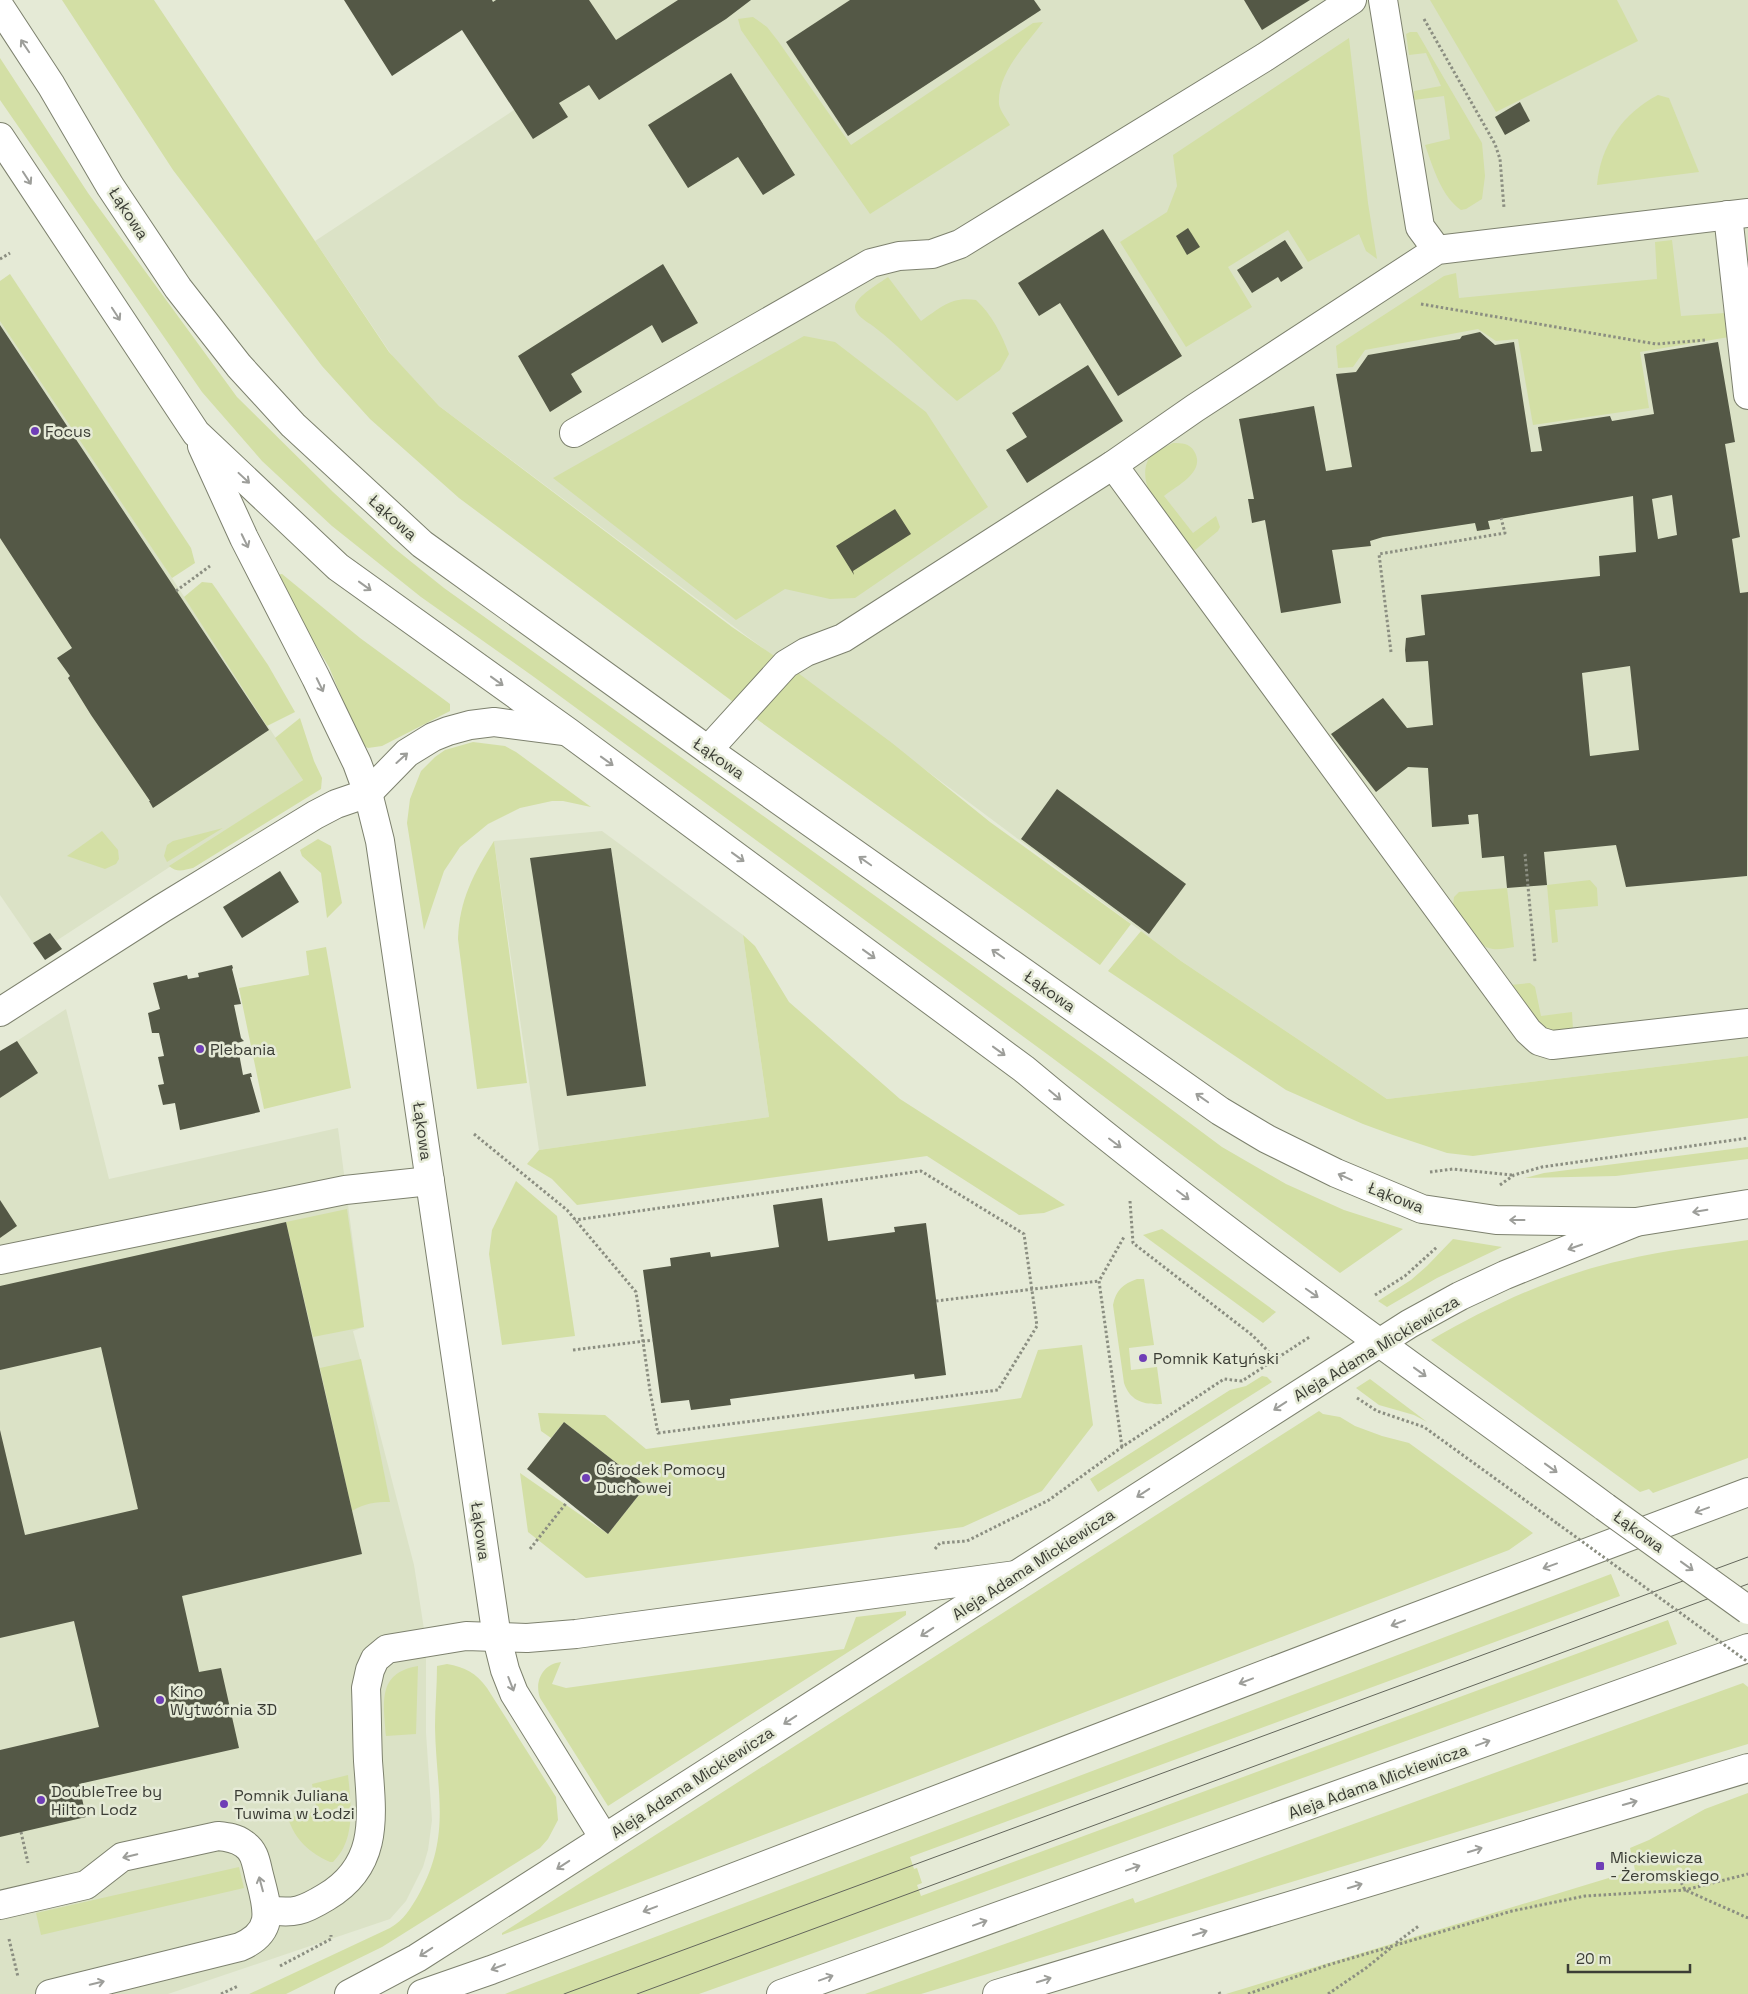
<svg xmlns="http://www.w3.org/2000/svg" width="1748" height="1994" font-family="'Space Grotesk',sans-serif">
<rect width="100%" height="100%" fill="#e5ead6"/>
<!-- built -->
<g fill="#dbe2c6">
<polygon points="492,0 1748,0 1748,1056 1387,1099 1181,961 439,406 393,357 315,241 514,110 559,103"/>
<polygon points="0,313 303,780 56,941 50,933 33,943 0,895"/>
<polygon points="602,831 743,935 769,1117 539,1150 494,841"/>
<polygon points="66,1009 109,1179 338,1128 364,1327 353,1331 414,1565 426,1642 426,1733 432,1820 428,1850 423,1867 406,1901 390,1919 168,1994 0,1994 0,1052"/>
</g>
<!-- green -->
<g fill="#d3dfa5">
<polygon points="62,0 154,0 389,352 439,406 732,627 786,664 892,743 990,822 1131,924 1100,965 744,710 459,498 370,419 322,366 173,170"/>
<polygon points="1430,0 1617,0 1638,41 1496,112"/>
<path d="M 753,17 L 767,27 L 778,41 L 851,145 L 1033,23 L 1043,22 C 1026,45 997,73 999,104 C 1000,111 1007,119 1010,125 L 870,214 L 741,30 L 738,19 Z"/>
<path d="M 1410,32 L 1417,32 L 1482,143 L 1485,176 L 1482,199 L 1466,209 L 1461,210 C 1441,196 1433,167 1425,145 L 1450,139 L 1444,96 L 1414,100 L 1414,91 L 1441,86 L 1426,53 L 1409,55 L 1406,34 Z"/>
<polygon points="1349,38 1368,203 1377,259 1366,251 1359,234 1308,262 1288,230 1228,267 1252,307 1186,347 1120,242 1167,212 1177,186 1173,155"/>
<polygon points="0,58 88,193 237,397 333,492 394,548 444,588 1105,1060 1222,1147 1286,1184 1344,1210 1403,1229 1340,1273 1047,1054 534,677 421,597 332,526 262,461 202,392 0,100"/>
<path d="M 1658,95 L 1669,98 L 1699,172 L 1597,185 C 1600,146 1623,113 1658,95 Z"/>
<polygon points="1672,240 1681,316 1725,313 1729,337 1640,352 1649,408 1533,425 1518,339 1496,341 1478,329 1365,350 1353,367 1338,368 1336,346 1444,276 1456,273 1459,298 1657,279 1655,242"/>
<polygon points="10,274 191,548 195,563 172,578 0,321 0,281"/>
<path d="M 888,277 L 921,321 C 940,308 951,296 976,300 C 992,315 1001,333 1009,354 L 1000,370 L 957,401 C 928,377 903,349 873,326 C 867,322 855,315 855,307 C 855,297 880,283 888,277 Z"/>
<polygon points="804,336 835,342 926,412 988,507 855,598 830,599 785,589 736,620 553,478"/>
<path d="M 1173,443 C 1182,443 1189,443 1194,451 C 1207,472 1176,486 1164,496 L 1193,533 L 1216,516 L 1220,527 L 1218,531 L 1195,550 L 1192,550 C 1175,528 1134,490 1148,460 C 1151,452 1166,447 1173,443 Z"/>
<polygon points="282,574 360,638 446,701 450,704 450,711 382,746 368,748 361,744 329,667 275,578 276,575"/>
<polygon points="202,582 212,583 217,590 268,665 295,712 267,726 184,597"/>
<path d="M 300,718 L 314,761 L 322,778 L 321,789 L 193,868 C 184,870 177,873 169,866 L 303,780 L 275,738 Z"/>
<polygon points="473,742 505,746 516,752 591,807 563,801 552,801 520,808 488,824 460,847 444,871 424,930 407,823 410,799 421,771 435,757 445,750"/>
<polygon points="223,828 167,862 164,856 167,845 173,841"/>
<polygon points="102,831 118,850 119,859 116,864 105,869 67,856"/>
<polygon points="318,839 331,846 342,903 327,918 321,873 302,856 300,850"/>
<path d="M 494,841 L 527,1083 L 477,1089 L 458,939 C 459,900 474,873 494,841 Z"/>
<polygon points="1590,880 1597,888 1598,906 1555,910 1558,942 1552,943 1547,885"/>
<path d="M 1507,888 L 1514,947 C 1507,948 1499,950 1493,949 C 1475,947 1463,920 1453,905 L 1454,897 L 1459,892 Z"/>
<polygon points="1141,931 1181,961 1387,1099 1748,1056 1748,1118 1473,1156 1447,1153 1393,1135 1363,1124 1286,1090 1108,971"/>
<polygon points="743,935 755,946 789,1002 900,1099 1065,1205 1044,1213 1019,1215 927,1156 577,1205 552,1179 527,1164 539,1150 769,1117"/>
<polygon points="326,947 351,1088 264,1109 239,988 309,975 306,951"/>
<polygon points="1530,983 1535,987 1541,1016 1572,1012 1573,1030 1568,1032 1550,1030 1540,1026 1510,985"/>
<polygon points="1748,1147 1748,1159 1616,1176 1525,1178 1544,1173"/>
<polygon points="516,1181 557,1216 575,1336 502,1345 489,1254 492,1230"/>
<polygon points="347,1209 364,1327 313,1337 286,1222"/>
<polygon points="1162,1229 1276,1312 1263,1323 1143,1235"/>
<polygon points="1453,1239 1502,1247 1437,1278 1387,1307 1378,1301 1411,1280 1427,1266"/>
<path d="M 1748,1240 L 1748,1458 L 1653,1493 L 1649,1489 L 1640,1492 L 1431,1340 C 1492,1305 1555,1275 1624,1260 C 1665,1250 1707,1246 1748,1240 Z"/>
<path d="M 1137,1279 L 1144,1279 L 1154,1345 L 1129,1348 L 1131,1370 L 1157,1367 L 1162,1404 C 1144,1405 1130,1401 1124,1383 L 1113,1305 C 1116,1290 1123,1284 1137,1279 Z"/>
<polygon points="1082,1345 1093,1425 1042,1491 963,1527 586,1578 528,1532 520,1473 608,1534 646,1486 564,1422 551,1438 541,1431 538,1413 605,1415 646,1449 1021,1398 1038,1350"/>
<path d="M 361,1359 L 390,1502 C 375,1502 365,1503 352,1511 L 320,1368 Z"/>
<polygon points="1262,1376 1267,1377 1272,1382 1098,1492 1090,1479 1230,1390 1246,1386"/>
<polygon points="1370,1379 1427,1422 1414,1415 1379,1405 1356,1388"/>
<polygon points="1319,1411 1323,1414 1340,1417 1355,1426 1382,1436 1409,1443 1533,1533 1509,1550 502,1935 502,1933"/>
<polygon points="1611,1574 1620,1596 910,1857 914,1869 917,1868 922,1883 917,1885 921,1896 1668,1620 1677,1644 699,1994 505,1994"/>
<path d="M 906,1611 L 906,1615 L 608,1806 L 540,1698 C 534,1681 543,1664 561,1662 L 552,1684 L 566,1688 L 844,1649 L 856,1617 Z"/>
<path d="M 447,1664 C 465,1667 476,1673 487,1688 L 556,1797 L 558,1820 L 548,1839 L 540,1848 L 382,1947 L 286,1994 L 249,1994 L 390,1928 C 404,1920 411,1908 419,1894 C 452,1835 436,1790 435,1727 C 435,1707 437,1687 437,1666 Z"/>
<path d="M 418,1666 L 416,1734 L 386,1736 C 384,1704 376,1673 418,1666 Z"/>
<polygon points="1743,1683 1748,1687 1748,1744 921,1994 865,1994 1133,1898 1135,1903"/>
<path d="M 348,1775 C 351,1804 356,1840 333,1862 L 330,1862 C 310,1853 295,1840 288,1818 L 317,1811 L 312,1784 Z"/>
<polygon points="1748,1793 1748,1994 1226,1994 1635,1870 1630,1848 1649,1840 1705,1809"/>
<polygon points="239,1867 244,1888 41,1935 36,1913"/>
</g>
<!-- building -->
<g fill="#545846" fill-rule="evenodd">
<polygon points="344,0 492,0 493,2 496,0 589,0 616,40 678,0 751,0 726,19 599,100 589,85 559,103 568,117 533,139 462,30 392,76"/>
<polygon points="850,0 1034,0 1041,10 848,136 786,42"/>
<polygon points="1244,0 1310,0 1262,30"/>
<polygon points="731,73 795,175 763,195 738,157 688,188 648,125"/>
<polygon points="1520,102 1530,121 1505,135 1495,117"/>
<polygon points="1188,228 1200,247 1187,255 1176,236"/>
<polygon points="1103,229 1182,356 1118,396 1060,303 1039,316 1018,283"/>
<polygon points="1285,240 1303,268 1281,282 1278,277 1252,293 1237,270"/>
<polygon points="663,264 698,323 662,343 652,325 571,374 582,392 550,412 518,356"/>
<polygon points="0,325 269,730 153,808 149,801 150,801 91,715 68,678 70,676 57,658 72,648 0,538"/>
<path d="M 1480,332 L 1495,345 L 1514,342 L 1531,452 L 1542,451 L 1538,427 L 1610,416 L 1612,421 L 1654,414 L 1644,354 L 1718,342 L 1735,442 L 1725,444 L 1740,537 L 1732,539 L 1740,593 L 1748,592 L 1747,876 L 1626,887 L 1616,845 L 1544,852 L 1547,885 L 1507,888 L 1504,856 L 1482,858 L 1478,814 L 1468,815 L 1469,824 L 1432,827 L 1428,768 L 1408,767 L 1376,792 L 1331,734 L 1383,698 L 1407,728 L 1433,725 L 1428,661 L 1406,662 L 1405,650 L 1406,638 L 1425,635 L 1421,595 L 1600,576 L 1599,556 L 1636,552 L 1633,496 L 1488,521 L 1490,529 L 1477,531 L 1475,523 L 1383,537 L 1370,541 L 1371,546 L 1332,550 L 1341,603 L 1281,613 L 1265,520 L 1252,523 L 1248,499 L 1254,499 L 1239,419 L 1314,406 L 1326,471 L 1352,467 L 1336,374 L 1356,372 L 1368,355 L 1460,339 L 1462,336 ZM 1672,495 L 1677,535 L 1658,539 L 1652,499 ZM 1630,666 L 1639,750 L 1590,756 L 1582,673 Z"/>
<polygon points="1088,365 1123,421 1027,483 1006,450 1027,437 1012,413"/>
<polygon points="895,509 911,534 853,571 854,575 836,546"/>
<polygon points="1057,789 1186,884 1149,934 1021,839"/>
<polygon points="611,848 646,1086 567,1096 530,858"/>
<polygon points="280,871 299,902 242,938 223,907"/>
<polygon points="50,933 62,949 45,960 33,943"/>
<polygon points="232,965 233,968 232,969 241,1004 234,1005 241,1038 244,1041 237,1043 243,1075 251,1073 252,1077 250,1077 260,1112 180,1130 175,1103 163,1105 158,1085 164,1084 158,1057 164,1056 159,1033 152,1033 148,1013 160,1009 153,983 187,975 188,979 199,977 198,973"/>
<polygon points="17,1041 38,1073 0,1098 0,1051"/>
<polygon points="822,1198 828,1241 895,1232 894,1227 926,1223 946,1375 915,1379 914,1374 730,1399 731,1405 691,1410 689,1400 661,1403 643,1270 671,1266 670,1258 710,1252 711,1257 779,1247 773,1205"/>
<polygon points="0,1200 17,1226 0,1238"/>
<polygon points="286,1222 362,1554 182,1596 199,1672 221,1668 239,1748 79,1784 86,1817 0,1837 0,1750 99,1727 74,1621 0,1638 0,1430 25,1535 138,1509 101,1347 0,1370 0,1286"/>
<polygon points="564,1422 646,1486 608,1534 527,1469"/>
</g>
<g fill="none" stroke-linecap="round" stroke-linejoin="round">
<!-- minor casing -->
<g stroke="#7d816e" stroke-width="30">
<g id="minor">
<polyline points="1383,0 1420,227 1437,250"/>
<polyline points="0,7 51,85 110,186 178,288 239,366 293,425 422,544 708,750 1220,1111 1267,1139 1336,1173 1422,1209 1496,1220 1636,1222"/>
<path d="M 0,137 L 196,433 L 338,567 L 568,732 L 1024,1069 C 1209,1224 1409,1363 1605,1507"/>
<polyline points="1728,215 1748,395"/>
<polyline points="574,433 871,263 899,256 932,254 960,244 1265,57 1352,0"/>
<polyline points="202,446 244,538 316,678 357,763 368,793 380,841 497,1638 505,1670 514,1693 604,1838"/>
<polyline points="1113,465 1528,1031 1539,1041 1552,1045 1748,1023"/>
<polyline points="708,750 786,664 806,652 843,638 1113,465 1195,408 1437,250 1748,213"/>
<polyline points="0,1012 161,909 315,815 336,804 368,793 407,753 433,737 448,731 470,725 494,722 564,731"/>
<polyline points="0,1260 345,1190 430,1181"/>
<path d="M 0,1905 L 86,1885 L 122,1857 L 218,1836 C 228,1837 236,1838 244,1844 C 255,1851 256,1863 259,1875 C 267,1907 277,1931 240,1947 L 50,1994"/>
<path d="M 268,1910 C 294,1914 303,1911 326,1897 C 380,1865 372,1816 368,1761 C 367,1737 367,1712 366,1688 L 370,1670 L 375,1659 L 387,1649 L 466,1636 L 527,1638 L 576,1634 L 1016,1575"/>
</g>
</g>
<!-- major casing -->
<g stroke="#7d816e" stroke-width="30">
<g id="major">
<polyline points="349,1994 417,1958 1409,1324 1460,1296 1505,1275 1636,1222 1748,1204"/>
<polyline points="422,1994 491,1970 1394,1625 1748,1492"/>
<polyline points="781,1994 1748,1648"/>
<polyline points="997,1994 1748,1768"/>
</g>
</g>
<!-- path -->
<g stroke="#8b8e81" stroke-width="3" stroke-dasharray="2.5 2.5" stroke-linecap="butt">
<polyline points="1424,19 1495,144 1500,159 1504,208"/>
<polyline points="0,259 10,253"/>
<polyline points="1421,304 1656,344 1706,340"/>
<polyline points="176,591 210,566"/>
<polyline points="1391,652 1379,554 1505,533 1501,518"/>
<polyline points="1525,854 1535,962"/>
<polyline points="474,1134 567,1210 636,1292 650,1391 658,1433 998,1390 1037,1326 1024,1234 921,1171 575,1220"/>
<polyline points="1430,1172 1453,1169 1513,1175"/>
<polyline points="1500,1185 1514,1175 1542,1167 1748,1138"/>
<polyline points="1130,1201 1133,1243 1252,1335 1276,1359"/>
<polyline points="1375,1295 1405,1276 1437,1247"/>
<polyline points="936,1301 1099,1281"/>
<polyline points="573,1350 653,1340"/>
<polyline points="1357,1398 1377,1411 1424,1427 1558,1524"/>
<polyline points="1122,1447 1099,1281 1124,1237"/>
<polyline points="530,1549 567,1502"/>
<polyline points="935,1549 940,1543 967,1541 1049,1500 1122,1447 1224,1379 1242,1381 1311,1336"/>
<polyline points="21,1832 28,1863"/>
<polyline points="1679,1878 1685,1890 1748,1918"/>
<polyline points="9,1939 18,1977"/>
<polyline points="1396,1943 1420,1925"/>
<polyline points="280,1966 331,1939 331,1935"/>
<polyline points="1219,1992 1220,1994"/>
<polyline points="221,1994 238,1986"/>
<polyline points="1248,1994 1328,1965 1512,1911 1585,1896 1685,1890 1748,1874"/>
<polyline points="1328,1994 1366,1968 1392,1947"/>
</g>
<!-- minor -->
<use href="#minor" stroke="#fff" stroke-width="28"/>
<!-- major -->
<use href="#major" stroke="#fff" stroke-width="28"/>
<!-- tram -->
<g stroke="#64675c" stroke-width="1">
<polyline points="564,1994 1748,1557"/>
<polyline points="637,1994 1748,1584"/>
</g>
<!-- minor-bridge casing -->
<g stroke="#7d816e" stroke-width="30" stroke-linecap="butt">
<polyline id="minor-bridge" points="1605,1507 1748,1610"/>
</g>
<!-- path-bridge -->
<polyline stroke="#8b8e81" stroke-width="3" stroke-dasharray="2.5 2.5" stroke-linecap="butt" points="1558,1524 1748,1662"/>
<!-- minor-bridge -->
<use href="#minor-bridge" stroke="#fff" stroke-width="28"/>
</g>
<!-- one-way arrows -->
<defs><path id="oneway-shaft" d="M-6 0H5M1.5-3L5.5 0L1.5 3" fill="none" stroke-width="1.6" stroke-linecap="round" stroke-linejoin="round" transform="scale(1.25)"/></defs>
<g stroke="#9d9e9a">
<use href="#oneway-shaft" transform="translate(25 46) rotate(-124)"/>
<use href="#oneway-shaft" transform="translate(27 178) rotate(57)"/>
<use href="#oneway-shaft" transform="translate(116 314) rotate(57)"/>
<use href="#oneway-shaft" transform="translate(244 478) rotate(43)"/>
<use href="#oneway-shaft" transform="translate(245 541) rotate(64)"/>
<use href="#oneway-shaft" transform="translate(365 586) rotate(36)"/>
<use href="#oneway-shaft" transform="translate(497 681) rotate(36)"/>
<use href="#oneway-shaft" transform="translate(320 685) rotate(64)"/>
<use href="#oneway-shaft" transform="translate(402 758) rotate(-42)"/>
<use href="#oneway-shaft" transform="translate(607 761) rotate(36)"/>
<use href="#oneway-shaft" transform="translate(738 857) rotate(36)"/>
<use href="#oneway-shaft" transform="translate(865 861) rotate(-145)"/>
<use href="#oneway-shaft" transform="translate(869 954) rotate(36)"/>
<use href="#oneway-shaft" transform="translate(998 954) rotate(-145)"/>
<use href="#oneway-shaft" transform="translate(999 1051) rotate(36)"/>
<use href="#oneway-shaft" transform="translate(1055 1095) rotate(40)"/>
<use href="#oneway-shaft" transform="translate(1202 1098) rotate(-145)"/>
<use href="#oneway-shaft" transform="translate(1115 1143) rotate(37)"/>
<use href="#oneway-shaft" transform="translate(1345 1177) rotate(-156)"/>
<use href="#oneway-shaft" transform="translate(1183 1195) rotate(37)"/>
<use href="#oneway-shaft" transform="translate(1700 1211) rotate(171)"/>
<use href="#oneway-shaft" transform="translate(1517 1220) rotate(-180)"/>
<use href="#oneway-shaft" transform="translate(1575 1247) rotate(161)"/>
<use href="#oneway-shaft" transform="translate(1312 1293) rotate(35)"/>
<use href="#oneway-shaft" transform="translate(1420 1372) rotate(36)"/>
<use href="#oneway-shaft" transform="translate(1280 1406) rotate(147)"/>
<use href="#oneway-shaft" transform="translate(1551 1468) rotate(36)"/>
<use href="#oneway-shaft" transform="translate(1143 1493) rotate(147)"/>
<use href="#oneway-shaft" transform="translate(1702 1510) rotate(160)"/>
<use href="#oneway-shaft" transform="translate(1550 1566) rotate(160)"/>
<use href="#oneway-shaft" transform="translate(1687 1566) rotate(36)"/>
<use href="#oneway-shaft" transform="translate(1398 1623) rotate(159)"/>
<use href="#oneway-shaft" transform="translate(927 1632) rotate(147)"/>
<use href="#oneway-shaft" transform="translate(1246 1681) rotate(159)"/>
<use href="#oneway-shaft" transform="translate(511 1684) rotate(69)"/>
<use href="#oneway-shaft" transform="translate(790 1720) rotate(147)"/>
<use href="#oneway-shaft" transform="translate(1483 1743) rotate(-20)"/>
<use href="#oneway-shaft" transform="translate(1630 1803) rotate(-16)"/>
<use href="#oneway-shaft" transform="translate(1475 1850) rotate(-17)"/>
<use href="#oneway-shaft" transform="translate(130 1856) rotate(167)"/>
<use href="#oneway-shaft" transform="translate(563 1865) rotate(147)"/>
<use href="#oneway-shaft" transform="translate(1133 1868) rotate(-20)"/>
<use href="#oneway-shaft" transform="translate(261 1884) rotate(-105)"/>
<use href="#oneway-shaft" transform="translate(1355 1886) rotate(-17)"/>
<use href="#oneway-shaft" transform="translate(650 1909) rotate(159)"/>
<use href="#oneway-shaft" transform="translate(980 1923) rotate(-20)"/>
<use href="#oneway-shaft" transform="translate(1200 1933) rotate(-17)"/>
<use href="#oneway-shaft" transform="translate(426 1952) rotate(147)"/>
<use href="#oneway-shaft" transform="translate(498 1967) rotate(159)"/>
<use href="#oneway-shaft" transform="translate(826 1978) rotate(-20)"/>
<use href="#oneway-shaft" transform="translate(1044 1980) rotate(-17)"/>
<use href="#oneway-shaft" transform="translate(97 1983) rotate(-13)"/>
</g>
<!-- markers -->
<g fill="#6f3eb6" stroke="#e5ead6" stroke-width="2">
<circle cx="35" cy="431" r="5"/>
<circle cx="200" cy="1049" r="5"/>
<circle cx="1143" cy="1358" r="5"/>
<circle cx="586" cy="1478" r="5"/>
<circle cx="160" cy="1700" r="5"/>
<circle cx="41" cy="1800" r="5"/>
<circle cx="224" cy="1804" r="5"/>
<rect x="1595" y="1861" width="10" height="10" rx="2.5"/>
</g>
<g text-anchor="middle" stroke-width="5" stroke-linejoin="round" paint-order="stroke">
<!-- street labels -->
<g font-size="16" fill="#3b3d35" stroke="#e5ead6">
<text transform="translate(129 213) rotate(57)" y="6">Łąkowa</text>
<text transform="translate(393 517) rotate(42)" y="6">Łąkowa</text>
<text transform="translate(719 758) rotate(35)" y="6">Łąkowa</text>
<text transform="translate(1050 991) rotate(35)" y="6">Łąkowa</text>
<text transform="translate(423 1131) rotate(82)" y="6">Łąkowa</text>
<text transform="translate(1396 1197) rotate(21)" y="6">Łąkowa</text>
<text transform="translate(1376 1348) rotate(-31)" y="6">Aleja Adama Mickiewicza</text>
<text transform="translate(481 1531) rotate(82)" y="6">Łąkowa</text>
<text transform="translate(1639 1531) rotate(36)" y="6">Łąkowa</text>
<text transform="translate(1033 1564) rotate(-33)" y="6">Aleja Adama Mickiewicza</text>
<text transform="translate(1378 1781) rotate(-20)" y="6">Aleja Adama Mickiewicza</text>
<text transform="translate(692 1782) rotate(-33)" y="6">Aleja Adama Mickiewicza</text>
</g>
<!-- poi labels -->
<g font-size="16" fill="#3b3d35" stroke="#e5ead6" text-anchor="start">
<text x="45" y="437">Focus</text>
<text x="210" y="1055">Plebania</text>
<text x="1153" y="1364">Pomnik Katyński</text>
<text x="596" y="1475">Ośrodek Pomocy<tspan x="596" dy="18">Duchowej</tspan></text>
<text x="170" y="1697">Kino<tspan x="170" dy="18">Wytwórnia 3D</tspan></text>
<text x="51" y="1797">DoubleTree by<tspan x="51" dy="18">Hilton Lodz</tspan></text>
<text x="234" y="1801">Pomnik Juliana<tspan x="234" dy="18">Tuwima w Łodzi</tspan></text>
<text x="1610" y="1863">Mickiewicza<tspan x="1610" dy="18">- Żeromskiego</tspan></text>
</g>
</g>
<!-- scale -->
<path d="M1568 1964v8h122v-8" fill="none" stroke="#3b3d35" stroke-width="2.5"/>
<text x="1576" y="1964" font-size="15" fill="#3b3d35" stroke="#e5ead6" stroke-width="4" paint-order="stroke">20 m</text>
</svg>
